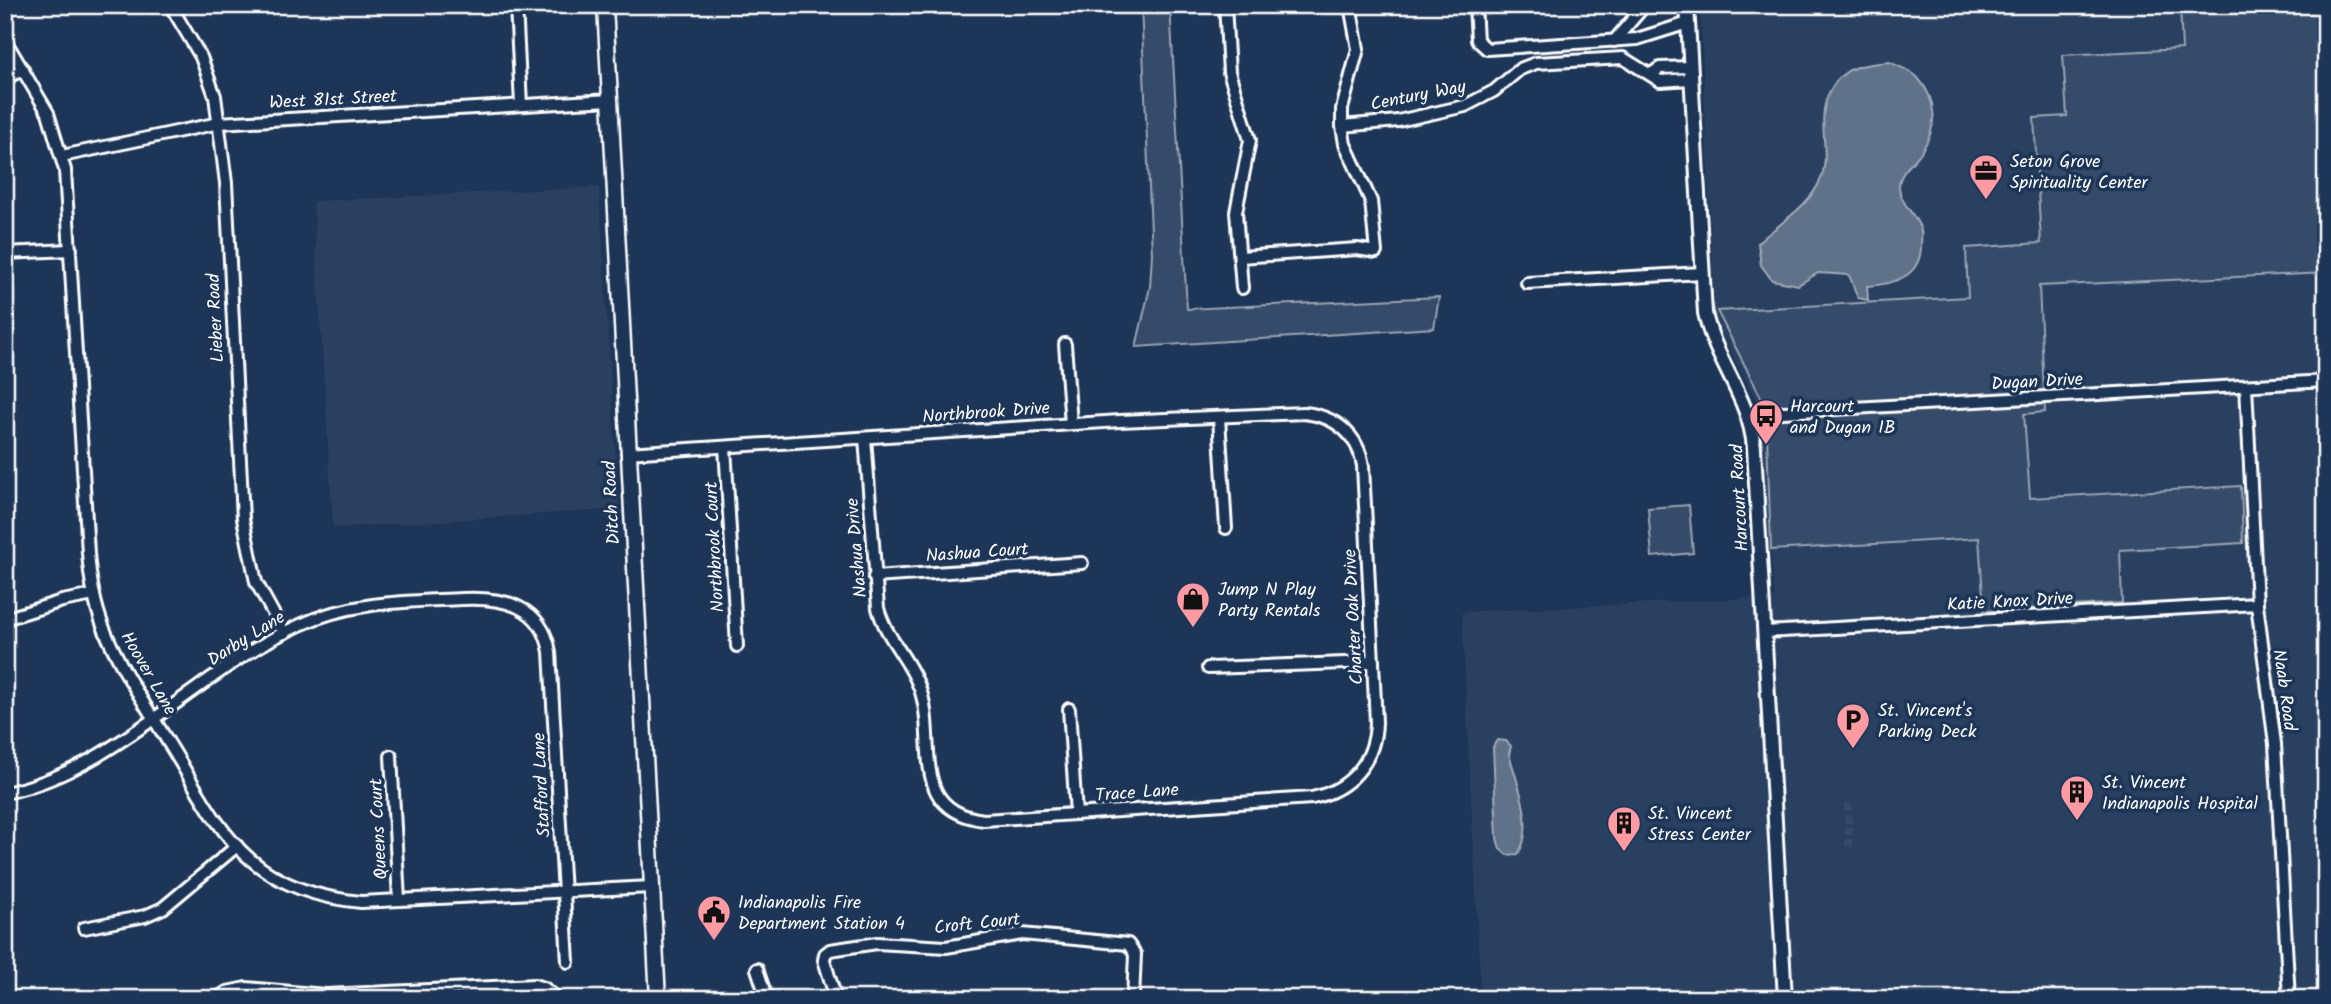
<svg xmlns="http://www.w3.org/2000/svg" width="2331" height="1004" font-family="Kalam,sans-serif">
<rect width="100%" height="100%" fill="#1d3557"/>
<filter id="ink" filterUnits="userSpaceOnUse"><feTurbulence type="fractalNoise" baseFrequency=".0143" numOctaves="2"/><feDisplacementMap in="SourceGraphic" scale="14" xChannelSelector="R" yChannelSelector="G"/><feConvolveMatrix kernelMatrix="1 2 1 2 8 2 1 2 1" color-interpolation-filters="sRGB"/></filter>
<g filter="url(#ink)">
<!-- built -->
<g fill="#2a4161">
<polygon points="1700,5 2326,5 2326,999 1481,999 1462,612 1774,597 1760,408 1715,322"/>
<polygon points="599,187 619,509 333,528 313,201"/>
</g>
<!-- green -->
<g fill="#364b69" stroke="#9aa5b4" stroke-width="2">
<polygon points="1141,5 1170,5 1187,309 1439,297 1434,328 1136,347 1150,287 1152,254"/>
<polygon points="2180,5 2326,5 2326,273 2039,286 2045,412 2024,414 2030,498 2241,486 2243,543 2120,550 2122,603 1984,611 1979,538 1771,550 1766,407 1717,311 1968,297 1966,248 2041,243 2034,118 2067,116 2063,55 2182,49"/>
<polygon points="1689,505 1693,553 1652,557 1648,508"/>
</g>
<!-- water -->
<g fill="#617289" stroke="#a0aab8" stroke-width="2">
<path d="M 1890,62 C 1899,67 1913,71 1918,78 C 1938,101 1938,127 1921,152 C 1914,163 1898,173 1899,187 C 1900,204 1917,215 1921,231 C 1922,235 1921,242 1921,247 C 1920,277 1894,284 1867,286 L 1868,300 L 1858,298 L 1849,275 L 1818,273 L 1798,285 L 1772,280 L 1761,265 L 1758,243 C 1778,224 1806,209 1819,183 C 1834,153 1813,120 1831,89 C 1844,65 1865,64 1890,62 Z"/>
<path d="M 1497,740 L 1506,741 L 1511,746 L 1509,754 C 1517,783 1536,827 1518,854 L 1507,855 L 1500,849 L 1497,838 L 1493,747 Z"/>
</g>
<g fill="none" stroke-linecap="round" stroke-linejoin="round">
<!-- pedestrian-tunnel -->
<polyline stroke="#344968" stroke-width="8" stroke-dasharray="8 4" stroke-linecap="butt" points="1848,803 1849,847"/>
<!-- minor casing -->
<g stroke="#fff" stroke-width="16">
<g id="minor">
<polyline points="170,5 201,57 215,96 226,183 243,519 256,582 284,633"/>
<polyline points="516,5 521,105"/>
<polyline points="1225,5 1229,72 1250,140 1236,212 1242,288"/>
<polyline points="1475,5 1477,40 1487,49 1637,39 1688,23"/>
<path d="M 5,40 L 48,113 L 65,170 L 88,553 C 90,578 94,603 103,626 C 119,667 145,704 168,742 C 193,781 214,828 250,859 C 282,887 320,898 361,902 L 651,887"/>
<polyline points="1614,41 1645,5"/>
<polyline points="1651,74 1660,68 1690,67"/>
<polyline points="5,79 23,69"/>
<polyline points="1342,126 1398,121 1465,106 1494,91 1520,69 1536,63 1623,58 1660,81 1691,79"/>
<polyline points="62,156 219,123 610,100"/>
<polyline points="5,253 71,250"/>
<polyline points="1240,257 1357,249 1376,252 1371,201 1345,144 1342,126 1342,109 1358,49 1350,5"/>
<polyline points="1527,283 1702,273"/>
<polyline points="1065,344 1071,424"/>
<polyline points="2246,386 2257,604 2275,744 2289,999"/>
<polyline points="1749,414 2326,381"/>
<polyline points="1219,418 1226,528"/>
<polyline points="725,447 737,646"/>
<path d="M 627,453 L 1120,421 L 1304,413 C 1335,416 1358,434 1363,466 L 1376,722 C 1375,762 1350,790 1312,798 L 984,820 C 907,811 938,740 920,689 C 910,659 886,639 878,608 L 865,438"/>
<polyline points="874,577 1082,563"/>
<polyline points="5,619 62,601 94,595"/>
<polyline points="1764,632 2257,604"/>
<polyline points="1208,668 1373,662"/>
<polyline points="1069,709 1076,814"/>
<polyline points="391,756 399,900"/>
<path d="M 5,793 C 116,770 199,670 300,625 C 351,601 407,602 462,599 C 503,597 542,605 550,652 L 568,962"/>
<polyline points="84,928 145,916 163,908 237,846"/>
<polyline points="757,969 767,999"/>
<polyline points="216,999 227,992 246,988 326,995 534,985 544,988 558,999"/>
<polyline points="836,999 824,960 825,954 830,950 877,943 946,947 1022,934 1128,944 1135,954 1133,999"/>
</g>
</g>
<!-- tertiary casing -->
<g stroke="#fff" stroke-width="18">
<path id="tertiary" d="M 1687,5 L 1705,313 C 1715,361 1750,398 1754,448 L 1785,999"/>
</g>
<!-- secondary casing -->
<g stroke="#fff" stroke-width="19">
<polyline id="secondary" points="605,5 658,999"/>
</g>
<!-- minor -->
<use href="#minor" stroke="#1d3557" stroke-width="10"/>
<!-- tertiary -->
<use href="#tertiary" stroke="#1d3557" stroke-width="12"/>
<!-- secondary -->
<use href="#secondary" stroke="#1d3557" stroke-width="14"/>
</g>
</g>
<!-- icons -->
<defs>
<g id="office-pin" transform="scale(1.75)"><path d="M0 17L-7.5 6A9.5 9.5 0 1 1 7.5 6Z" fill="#ff9aa2" stroke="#1d3557"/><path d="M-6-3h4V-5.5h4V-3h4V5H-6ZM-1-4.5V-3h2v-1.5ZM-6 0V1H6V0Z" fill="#111"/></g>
<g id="bus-pin" transform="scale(1.75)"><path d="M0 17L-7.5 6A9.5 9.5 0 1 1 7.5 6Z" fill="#ff9aa2" stroke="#1d3557"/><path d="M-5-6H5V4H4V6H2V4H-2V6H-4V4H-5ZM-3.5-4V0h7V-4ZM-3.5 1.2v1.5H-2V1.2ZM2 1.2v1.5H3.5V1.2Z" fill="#111"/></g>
<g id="shop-pin" transform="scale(1.75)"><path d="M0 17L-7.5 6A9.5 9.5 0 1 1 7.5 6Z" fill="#ff9aa2" stroke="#1d3557"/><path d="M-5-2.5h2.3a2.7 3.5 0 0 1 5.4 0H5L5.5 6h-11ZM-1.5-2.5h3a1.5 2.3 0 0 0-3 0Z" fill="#111"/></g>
<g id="parking-pin" transform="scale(1.75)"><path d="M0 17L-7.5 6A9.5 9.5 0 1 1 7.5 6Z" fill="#ff9aa2" stroke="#1d3557"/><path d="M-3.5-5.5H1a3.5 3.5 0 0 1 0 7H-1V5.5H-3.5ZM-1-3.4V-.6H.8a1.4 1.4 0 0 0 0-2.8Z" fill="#111"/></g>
<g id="building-pin" transform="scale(1.75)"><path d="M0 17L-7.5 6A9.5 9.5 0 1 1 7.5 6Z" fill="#ff9aa2" stroke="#1d3557"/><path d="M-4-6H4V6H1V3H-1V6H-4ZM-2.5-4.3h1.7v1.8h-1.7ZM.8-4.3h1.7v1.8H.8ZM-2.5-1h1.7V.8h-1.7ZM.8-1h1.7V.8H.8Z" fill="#111"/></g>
<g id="civic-pin" transform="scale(1.75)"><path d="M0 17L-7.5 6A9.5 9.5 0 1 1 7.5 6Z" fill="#ff9aa2" stroke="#1d3557"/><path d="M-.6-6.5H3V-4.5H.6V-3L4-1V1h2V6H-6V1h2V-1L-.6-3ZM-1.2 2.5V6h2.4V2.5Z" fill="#111"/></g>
</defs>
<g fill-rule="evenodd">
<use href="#office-pin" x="1986" y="171"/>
<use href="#bus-pin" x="1766" y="416"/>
<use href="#shop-pin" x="1193" y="599"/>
<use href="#parking-pin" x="1853" y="720"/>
<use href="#building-pin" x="2077" y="792"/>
<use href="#building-pin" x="1624" y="823"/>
<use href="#civic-pin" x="714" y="912"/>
</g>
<g text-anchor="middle" stroke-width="7" stroke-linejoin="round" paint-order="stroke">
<!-- street labels -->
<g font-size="18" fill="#fff" stroke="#1d3557">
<text transform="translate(1418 95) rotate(-11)" y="6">Century Way</text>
<text transform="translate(333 99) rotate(-3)" y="6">West 81st Street</text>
<text transform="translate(215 318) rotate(-93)" y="6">Lieber Road</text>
<text transform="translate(2037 381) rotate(-3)" y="6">Dugan Drive</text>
<text transform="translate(986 412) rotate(-4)" y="6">Northbrook Drive</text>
<text transform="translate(1739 498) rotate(-93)" y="6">Harcourt Road</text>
<text transform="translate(611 503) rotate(-93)" y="6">Ditch Road</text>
<text transform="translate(714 547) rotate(-93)" y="6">Northbrook Court</text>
<text transform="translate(856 548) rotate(-95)" y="6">Nashua Drive</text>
<text transform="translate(977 552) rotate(-4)" y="6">Nashua Court</text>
<text transform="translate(2010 601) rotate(-3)" y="6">Katie Knox Drive</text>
<text transform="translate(1353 617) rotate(-93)" y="6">Charter Oak Drive</text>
<text transform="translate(246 638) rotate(-32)" y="6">Darby Lane</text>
<text transform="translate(149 673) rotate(60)" y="6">Hoover Lane</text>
<text transform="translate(2285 690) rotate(82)" y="6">Naab Road</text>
<text transform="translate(541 785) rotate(-93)" y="6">Stafford Lane</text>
<text transform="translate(1137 792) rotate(-4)" y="6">Trace Lane</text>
<text transform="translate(378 829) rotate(-93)" y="6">Queens Court</text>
<text transform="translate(977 923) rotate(-6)" y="6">Croft Court</text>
</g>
<!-- poi labels -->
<g font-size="18" fill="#fff" stroke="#1d3557" text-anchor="start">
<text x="2010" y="167">Seton Grove<tspan x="2010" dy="21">Spirituality Center</tspan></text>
<text x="1790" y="412">Harcourt<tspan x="1790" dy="21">and Dugan IB</tspan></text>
<text x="1218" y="595">Jump N Play<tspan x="1218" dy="21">Party Rentals</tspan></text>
<text x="1878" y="716">St. Vincent's<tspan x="1878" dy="21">Parking Deck</tspan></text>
<text x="2102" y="788">St. Vincent<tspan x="2102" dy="21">Indianapolis Hospital</tspan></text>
<text x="1648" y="819">St. Vincent<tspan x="1648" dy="21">Stress Center</tspan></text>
<text x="738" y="908">Indianapolis Fire<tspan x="738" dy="21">Department Station 4</tspan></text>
</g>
</g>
<!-- margin -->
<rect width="2331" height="1004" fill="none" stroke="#1d3557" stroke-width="28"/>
<rect x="14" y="14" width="2303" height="976" fill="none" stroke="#fff" stroke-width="2.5" filter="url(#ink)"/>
</svg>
